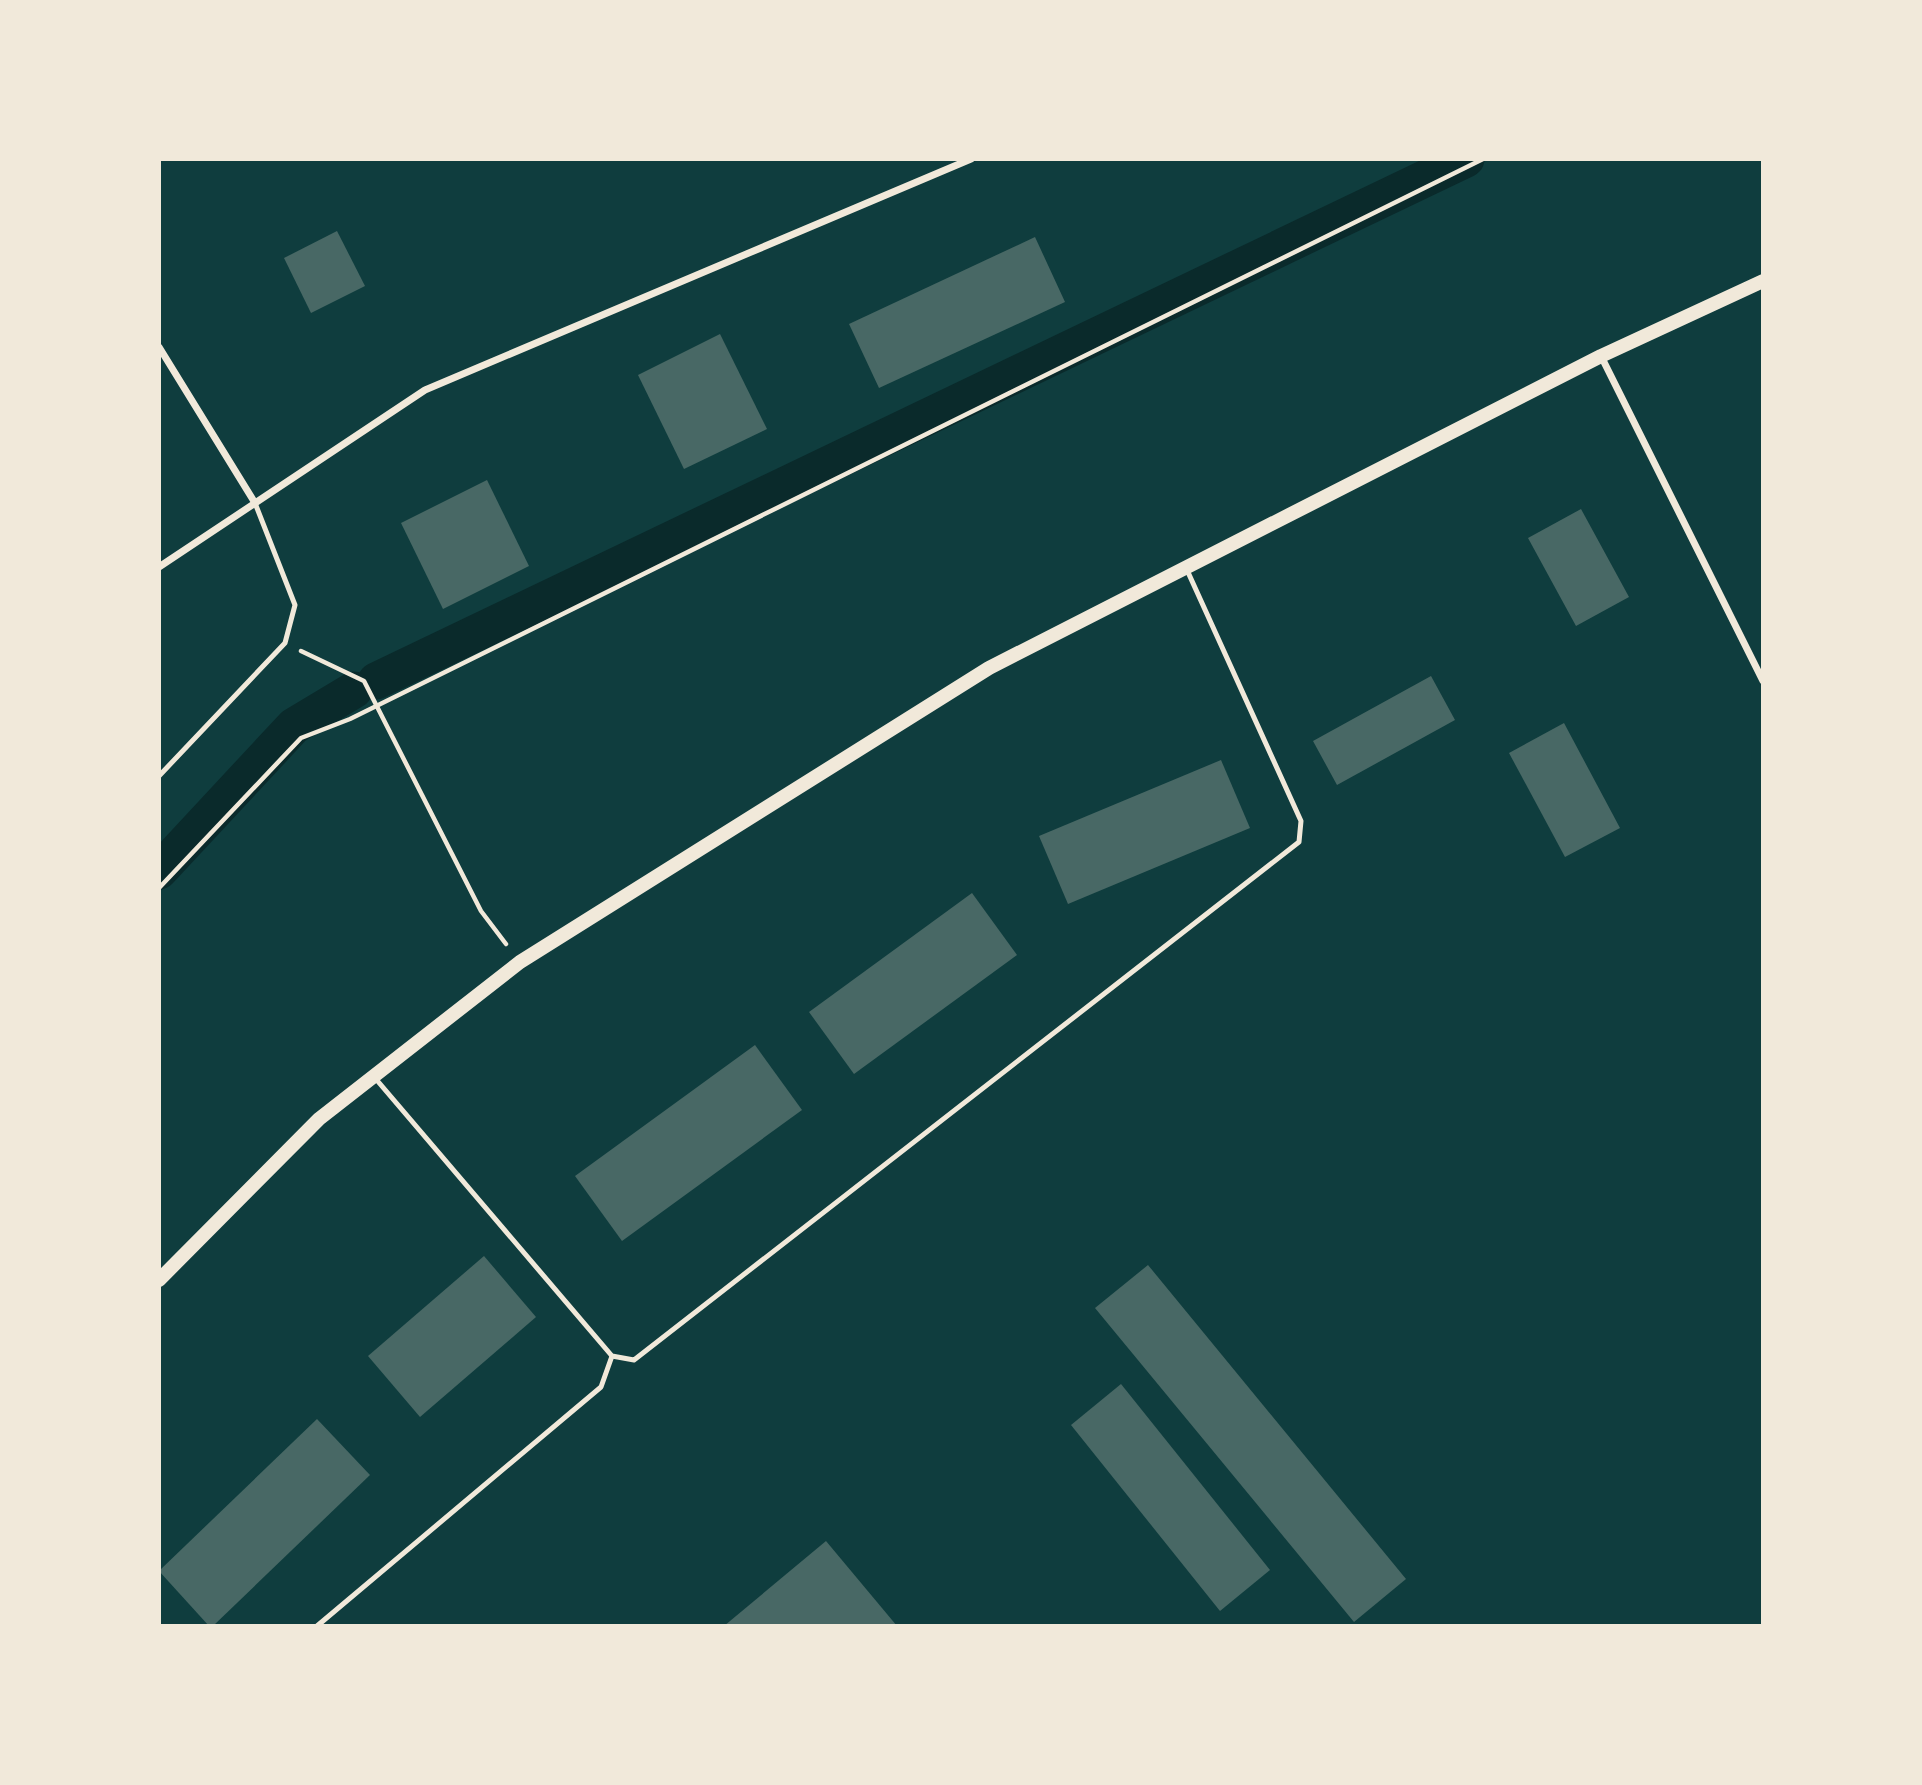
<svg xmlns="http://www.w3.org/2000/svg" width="1922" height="1785" font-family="Helvetica,sans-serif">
<rect width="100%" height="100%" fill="#0f3d3e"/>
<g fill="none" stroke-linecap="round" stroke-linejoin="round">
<!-- canal -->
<g stroke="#0a2a2b" stroke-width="37">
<polyline points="376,681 1466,159"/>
<polyline points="159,871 294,726 354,690"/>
</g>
</g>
<!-- building -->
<g fill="#486865">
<polygon points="337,231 365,286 311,313 284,258"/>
<polygon points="1035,237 1065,302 879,388 849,324"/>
<polygon points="720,334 767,429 684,469 638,375"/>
<polygon points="487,480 529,566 443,609 401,523"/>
<polygon points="1581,509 1629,597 1576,626 1528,538"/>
<polygon points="1431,676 1455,720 1337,785 1313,741"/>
<polygon points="1564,723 1620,828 1565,857 1509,753"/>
<polygon points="1221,760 1250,828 1068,904 1039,836"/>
<polygon points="972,893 1017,955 854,1074 809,1012"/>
<polygon points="755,1045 802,1110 622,1241 575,1176"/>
<polygon points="484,1256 536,1317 420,1417 368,1356"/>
<polygon points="1148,1265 1406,1579 1354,1622 1095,1308"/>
<polygon points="1121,1384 1270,1570 1220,1611 1071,1425"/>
<polygon points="317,1419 370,1475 213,1626 209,1626 159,1571"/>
<polygon points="826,1541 897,1626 724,1626"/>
</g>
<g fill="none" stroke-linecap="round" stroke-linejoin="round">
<!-- path -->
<g stroke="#f1e9da" stroke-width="4.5">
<polyline points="301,651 364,681 481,911 506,944"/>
<polyline points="159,888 301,738 350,719 1483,159"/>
</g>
<!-- service -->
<g stroke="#f1e9da" stroke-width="5">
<polyline points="159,776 285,643 295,605 255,503"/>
<polyline points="375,1078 612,1356 634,1360 1299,842 1301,821 1187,570"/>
<polyline points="317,1626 601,1387 612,1356"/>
</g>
<!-- minor -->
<g stroke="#f1e9da" stroke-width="7">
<polyline points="159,347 255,503"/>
<polyline points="1601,356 1763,681"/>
<polyline points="159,567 425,390 971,159"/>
</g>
<!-- secondary -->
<polyline stroke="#f1e9da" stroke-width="14" points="159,1280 319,1119 520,962 989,668 1601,356 1763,281"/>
</g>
<!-- border -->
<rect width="1922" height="1785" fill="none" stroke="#f1e9da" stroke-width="322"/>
</svg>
